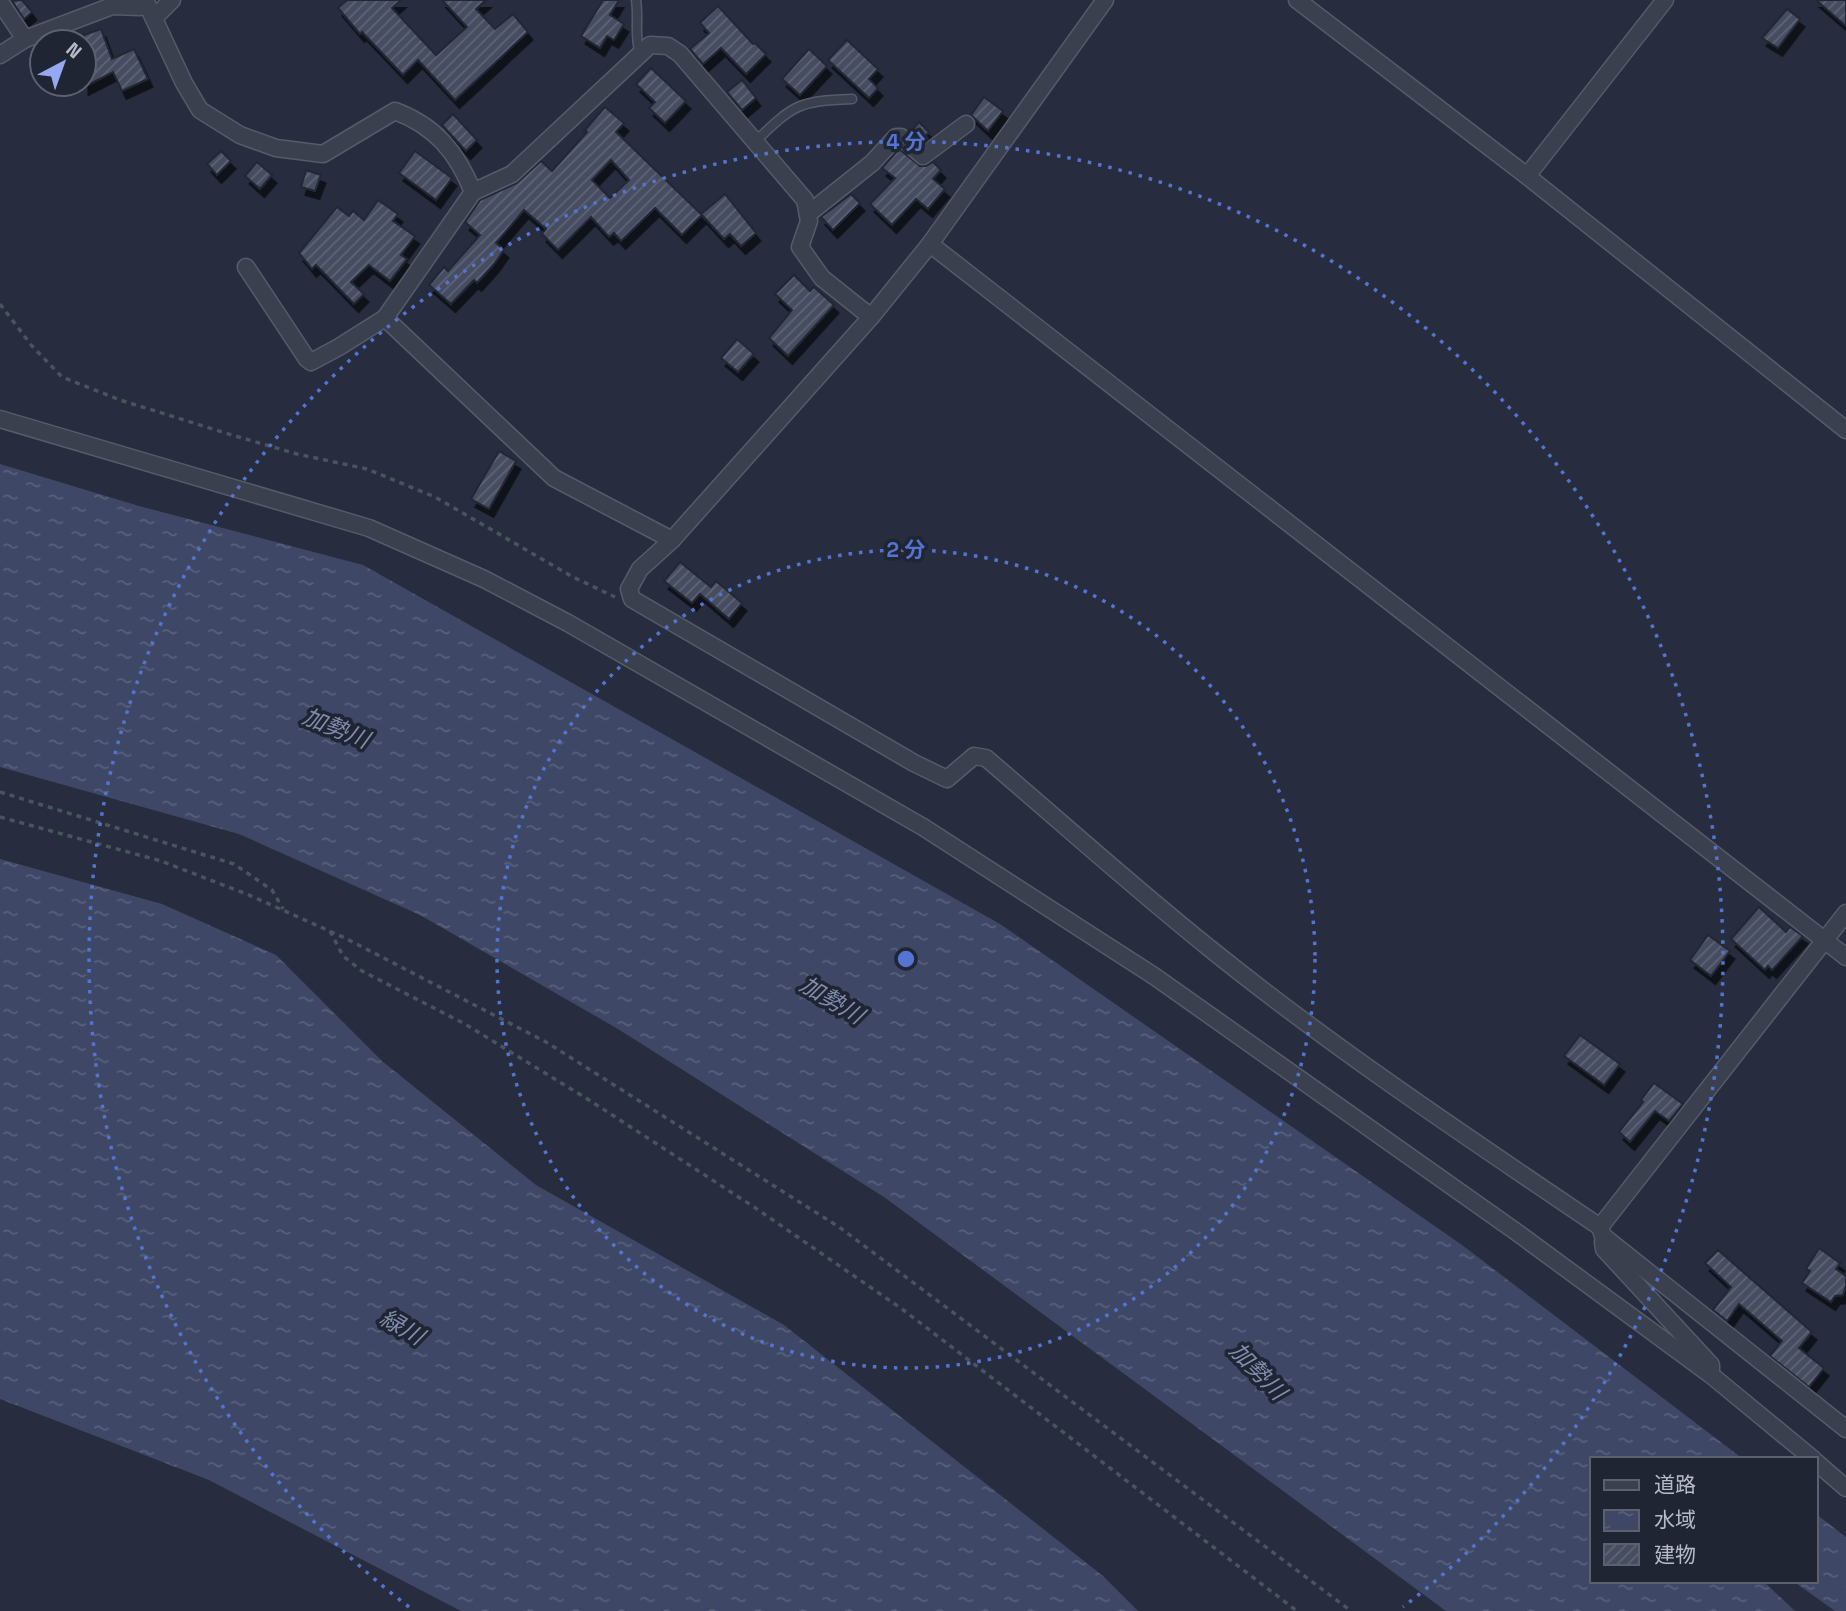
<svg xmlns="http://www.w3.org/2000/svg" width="1846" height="1611" font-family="'Space Grotesk','Noto Sans JP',sans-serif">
<defs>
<pattern id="water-ripples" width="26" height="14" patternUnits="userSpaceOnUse" patternTransform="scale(1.75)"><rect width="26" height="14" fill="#3e4866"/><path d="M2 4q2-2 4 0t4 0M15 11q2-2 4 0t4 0" fill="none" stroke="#58607b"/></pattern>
<pattern id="building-hatch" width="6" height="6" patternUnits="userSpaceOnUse" patternTransform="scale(1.75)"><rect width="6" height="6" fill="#464d60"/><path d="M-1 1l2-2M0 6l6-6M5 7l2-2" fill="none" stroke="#5e6575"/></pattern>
<filter id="shadow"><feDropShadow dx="4.5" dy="8" stdDeviation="0" flood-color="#0009"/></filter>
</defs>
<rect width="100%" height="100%" fill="#272d3e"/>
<!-- water -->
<g fill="url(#water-ripples)">
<polygon points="0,464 139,506 363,565 1000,924 1462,1245 1743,1459 1592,1459 1592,1581 1763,1581 1795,1611 1446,1611 884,1197 618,1029 420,915 239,834 0,767"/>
<polygon points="0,859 162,904 276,955 382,1061 536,1185 784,1325 1103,1576 1138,1611 461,1611 209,1480 0,1399"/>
<polygon points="1816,1514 1846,1537 1846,1611 1835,1611 1793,1581 1816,1581"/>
</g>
<!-- building -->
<g fill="url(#building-hatch)" stroke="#222735" stroke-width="2" fill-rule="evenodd" filter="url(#shadow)">
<polygon points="22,0 32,12 24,19 12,1"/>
<polygon points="347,0 401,0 392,8 436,55 467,27 442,0 486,0 476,9 495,29 513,14 528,32 455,100 418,60 403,75 362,32 360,34 338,8"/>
<polygon points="603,0 619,0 610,15 624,24 614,40 607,36 600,48 581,36"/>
<polygon points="1816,0 1846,0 1846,26"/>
<polygon points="718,6 753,44 755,43 766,54 746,74 721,48 703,64 690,49 709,33 700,23"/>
<polygon points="1787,9 1800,19 1778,48 1762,38"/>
<polygon points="101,29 112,59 134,49 148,79 122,91 113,72 84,87 84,35"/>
<polygon points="847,40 878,69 869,79 878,88 869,98 828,60"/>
<polygon points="809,49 827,66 800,95 782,79"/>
<polygon points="651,68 686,101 665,123 649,108 655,102 636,84"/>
<polygon points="742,80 756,98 742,110 727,92"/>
<polygon points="984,97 1003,111 988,131 971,115"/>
<path d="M 605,107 L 624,123 L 616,132 L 702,215 L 682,235 L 655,208 L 621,241 L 614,233 L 609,237 L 591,217 L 558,250 L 542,234 L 546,229 L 524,210 L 496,243 L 504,250 L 494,264 L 477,283 L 474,280 L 451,304 L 429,285 L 444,267 L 448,271 L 480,235 L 465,222 L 480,200 L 517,183 L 541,161 L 552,171 L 587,132 L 585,130 ZM 611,160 L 629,180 L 610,198 L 592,180 Z"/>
<polygon points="453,114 477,140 466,151 442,125"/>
<polygon points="919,122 929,132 921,141 911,132"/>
<polygon points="899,149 920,166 926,166 933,162 941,170 933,179 945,189 928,209 916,199 892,225 870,204 895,178 882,168"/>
<polygon points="221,151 231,161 217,175 207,164"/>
<polygon points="415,151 452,178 436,200 399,173"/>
<polygon points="257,162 272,175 260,189 245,176"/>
<polygon points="306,170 321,175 315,191 301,187"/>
<polygon points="725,194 756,233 741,246 730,234 724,239 701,214"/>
<polygon points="851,194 860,203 833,230 821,217"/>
<polygon points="378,200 398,214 393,221 415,236 401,255 407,259 390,281 369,265 351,282 364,294 354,304 316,265 312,269 299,253 337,207 349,216 353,211 364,220"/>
<polygon points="794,275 810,291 814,287 834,305 788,356 769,338 792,310 775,294"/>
<polygon points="737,339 754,354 738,372 721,358"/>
<polygon points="499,451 516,461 489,509 471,499"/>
<polygon points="680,562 711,587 716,581 742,603 729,619 700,594 692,603 664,581"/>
<polygon points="1759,907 1786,932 1790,927 1803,936 1772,970 1768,966 1765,970 1731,939"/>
<polygon points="1708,935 1730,951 1711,976 1690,960"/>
<polygon points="1580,1035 1620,1064 1604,1085 1564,1056"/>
<polygon points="1654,1083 1683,1104 1669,1121 1655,1111 1630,1142 1619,1132 1643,1102 1641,1100"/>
<polygon points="1819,1248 1840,1263 1836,1269 1846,1276 1846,1286 1843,1295 1835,1296 1831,1302 1802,1283 1810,1271 1806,1269"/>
<polygon points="1718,1250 1812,1332 1799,1348 1824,1368 1809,1387 1770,1356 1782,1341 1739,1304 1727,1321 1713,1310 1731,1287 1705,1263"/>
</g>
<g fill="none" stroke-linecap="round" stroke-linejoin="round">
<!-- service casing -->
<g stroke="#565b69" stroke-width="11">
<g id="service">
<path d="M 636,0 C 639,19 634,36 640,54"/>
<path d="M 756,141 C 794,104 799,101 852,99"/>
</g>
</g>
<!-- minor casing -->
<g stroke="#565b69" stroke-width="19">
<g id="minor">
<path d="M 1105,0 L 930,244 L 871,317 L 672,540 L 640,569 L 629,589 L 632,599 L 914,763 L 947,779 L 974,756 L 986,758 C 1060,821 1132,886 1208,947 C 1333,1048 1467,1137 1600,1227 L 1603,1236 L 1846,1429"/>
<polyline points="1297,0 1527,176 1846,430"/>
<polyline points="0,2 25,39"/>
<polyline points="154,18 172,0"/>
<path d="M 0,55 L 25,39 L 112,6 L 140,7 L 147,4 L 184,83 L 200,110 L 240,135 L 276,148 L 323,154 L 395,111 C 435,126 457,152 473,192"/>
<polyline points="1527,176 1665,0"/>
<polyline points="808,214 872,163 896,137 901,137 923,156 966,124"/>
<polyline points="930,244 1846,957"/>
<polyline points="246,267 307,359 311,362 339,347 385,318"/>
<polyline points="0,419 369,528 484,579 568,623 923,827 1154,976 1515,1231 1711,1375 1813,1459"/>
<polyline points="672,540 554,478 385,318 473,192 512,174 650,45 668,46 680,54 805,200 809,221 800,247 822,278 871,317"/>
<polyline points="1600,1227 1846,913"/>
<polyline points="1603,1242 1604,1249 1711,1365 1711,1374"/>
<polyline points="1816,1462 1846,1488"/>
</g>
</g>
<!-- path -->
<g stroke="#47565c" stroke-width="3.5" stroke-dasharray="5 5" stroke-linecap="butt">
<polyline points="0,304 32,346 62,377 120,400 232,435 297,454 367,469 435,497 573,577 615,597"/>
<polyline points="0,792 234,864 272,890 283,909"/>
<polyline points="0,817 161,861 249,895 345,938 546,1042 839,1227 1351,1611"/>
<polyline points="330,931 343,956 362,971 465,1024 589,1100 754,1207 902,1309 1297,1611"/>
</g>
<!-- service -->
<use href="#service" stroke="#3b404e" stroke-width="8"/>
<!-- minor -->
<use href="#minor" stroke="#3b404e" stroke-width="16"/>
</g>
<!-- distance rings -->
<g fill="none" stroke="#5374d3" stroke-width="3.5" stroke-dasharray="3.5 7">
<circle cx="906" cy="959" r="409"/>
<path d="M409 1607A817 817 0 1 1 1403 1607"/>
</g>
<g text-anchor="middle" stroke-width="7" stroke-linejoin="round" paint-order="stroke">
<!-- water labels -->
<g font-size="23" font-style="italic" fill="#818dae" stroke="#202533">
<text transform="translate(336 728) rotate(22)" y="8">加勢川</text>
<text transform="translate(832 1000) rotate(31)" y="8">加勢川</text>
<text transform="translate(402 1327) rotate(30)" y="8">緑川</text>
<text transform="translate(1258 1371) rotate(46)" y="8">加勢川</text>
</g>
</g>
<circle cx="906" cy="959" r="10" fill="#5374d3" stroke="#202533" stroke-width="3.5"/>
<g font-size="21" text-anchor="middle" font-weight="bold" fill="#5374d3" stroke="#202533" stroke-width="7" stroke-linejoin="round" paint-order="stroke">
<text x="906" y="149">4 分</text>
<text x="906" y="557">2 分</text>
</g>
<!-- legend -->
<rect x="1590" y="1457" width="228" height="126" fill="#202533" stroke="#5c616f" stroke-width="2"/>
<rect x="1604" y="1480" width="35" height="10" fill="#3b404e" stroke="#5c616f" stroke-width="2"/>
<text x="1654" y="1492" font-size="21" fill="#b7bbc9">道路</text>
<rect x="1604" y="1510" width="35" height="21" fill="url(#water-ripples)" stroke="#5c616f" stroke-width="2"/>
<text x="1654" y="1527" font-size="21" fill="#b7bbc9">水域</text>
<rect x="1604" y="1544" width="35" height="21" fill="url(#building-hatch)" stroke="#5c616f" stroke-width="2"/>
<text x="1654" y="1562" font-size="21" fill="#b7bbc9">建物</text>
<!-- north arrow -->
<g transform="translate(63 63) rotate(41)"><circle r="33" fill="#202533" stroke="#5c616f" stroke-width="2"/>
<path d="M0-5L12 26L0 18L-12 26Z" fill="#94a9f1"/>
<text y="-10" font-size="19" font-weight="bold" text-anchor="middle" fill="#b7bbc9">N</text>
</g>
</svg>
